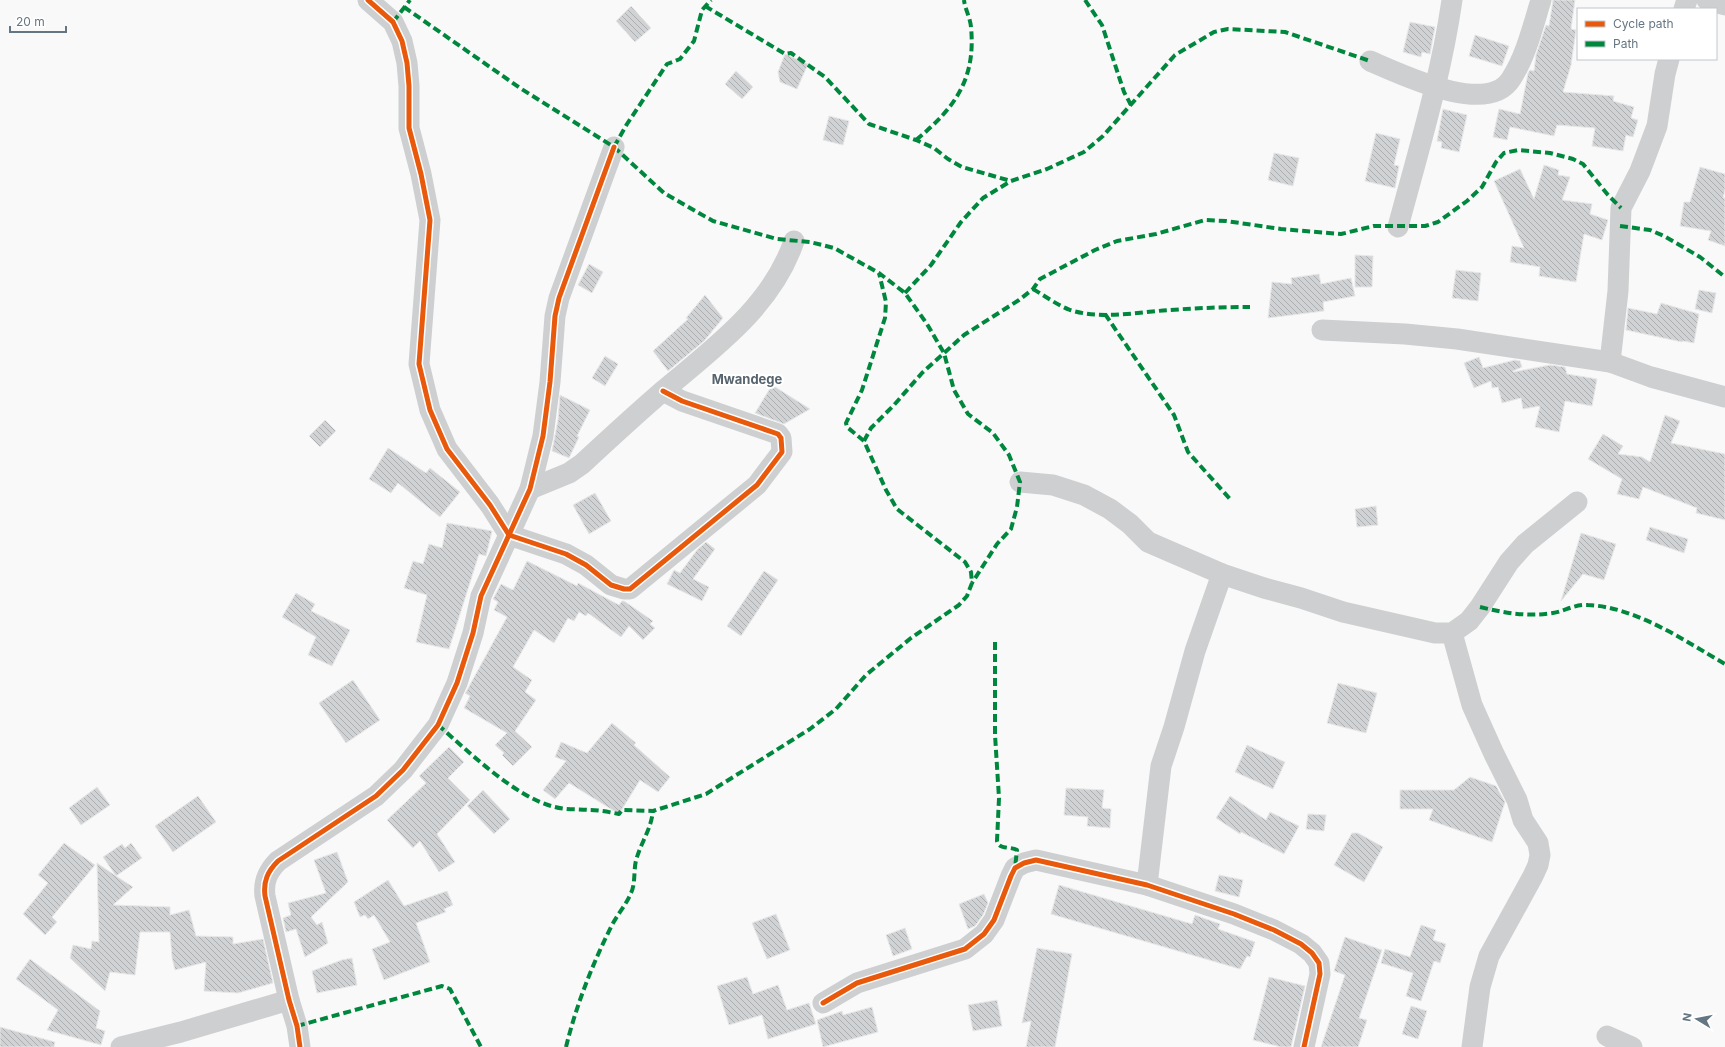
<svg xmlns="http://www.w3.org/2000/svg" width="1725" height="1047" font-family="Inter,sans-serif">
<defs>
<pattern id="building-back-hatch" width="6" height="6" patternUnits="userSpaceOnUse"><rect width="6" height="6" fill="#d0d2d3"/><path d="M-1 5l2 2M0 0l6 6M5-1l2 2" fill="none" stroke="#acafb1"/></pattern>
</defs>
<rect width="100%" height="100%" fill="#f9f9f9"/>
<!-- building -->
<g fill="url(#building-back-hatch)" stroke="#e8e8e8">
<polygon points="1553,0 1575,0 1571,29 1576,30 1571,65 1563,92 1614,96 1613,101 1634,107 1631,118 1638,120 1633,137 1626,135 1623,151 1592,146 1595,128 1557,125 1554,136 1510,127 1507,140 1493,137 1499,109 1520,114 1528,73 1530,70 1534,71 1536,55 1546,25 1549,26"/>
<polygon points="631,6 651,28 635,42 616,21"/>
<polygon points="1410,22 1435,27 1430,54 1422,52 1421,57 1403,52"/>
<polygon points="1475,35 1509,46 1502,66 1469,56"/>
<polygon points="785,54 808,64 797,89 780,82 778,72"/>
<polygon points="736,71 753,87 742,99 725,84"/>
<polygon points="1443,109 1467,115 1459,152 1441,148 1442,142 1437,141"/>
<polygon points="829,116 849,121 843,145 823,140"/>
<polygon points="1376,133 1400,139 1394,165 1399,166 1395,188 1365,181"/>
<polygon points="1274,153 1299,158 1293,186 1268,180"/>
<polygon points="1544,165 1559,170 1558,175 1570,177 1562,200 1592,204 1590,214 1608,220 1602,240 1584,234 1576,282 1539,276 1540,267 1510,262 1512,246 1524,248 1494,181 1520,169 1534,199"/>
<polygon points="1700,167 1725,174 1725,190 1723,198 1725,198 1725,246 1708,240 1711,231 1680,226 1684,202 1690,202"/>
<polygon points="1355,255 1373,256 1372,287 1355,287"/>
<polygon points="589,264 603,272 592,293 578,285"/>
<polygon points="1456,270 1481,273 1478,301 1452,298"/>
<polygon points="1319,274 1321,284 1351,278 1355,296 1323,302 1324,311 1268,318 1272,282 1292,284 1291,278"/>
<polygon points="1699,290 1716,293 1712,313 1695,309"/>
<polygon points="705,295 723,318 704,341 668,371 653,351 688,319 686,318"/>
<polygon points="1661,303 1699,314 1694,343 1683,341 1682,342 1626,330 1628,308 1657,314"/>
<polygon points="605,356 618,364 605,386 592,378"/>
<polygon points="1479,357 1483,368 1515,360 1520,361 1522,367 1513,371 1513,372 1550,365 1565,367 1567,374 1597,379 1592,406 1565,401 1559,432 1535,427 1540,406 1523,409 1521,398 1502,403 1498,387 1492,388 1491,381 1474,388 1464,363"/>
<polygon points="772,385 810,409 784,424 755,413"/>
<polygon points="560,395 590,410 577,436 579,437 569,458 552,451 558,420"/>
<polygon points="1665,415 1680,421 1671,443 1725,454 1725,520 1696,513 1697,508 1643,487 1639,499 1617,494 1622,479 1588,459 1603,434 1623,446 1618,454 1642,457 1650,462"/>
<polygon points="325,420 336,431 320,447 309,436"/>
<polygon points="388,448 426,473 430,468 460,492 440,517 398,483 391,493 369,479"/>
<polygon points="595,493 611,521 589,534 573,505"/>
<polygon points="1376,506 1378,525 1357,527 1355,509"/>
<polygon points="447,523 492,531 486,556 479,554 449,649 416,642 427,595 404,588 413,561 423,564 429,544 442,548"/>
<polygon points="1650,527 1688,539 1684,553 1646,540"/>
<polygon points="1581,533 1616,544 1604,580 1583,574 1561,601"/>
<polygon points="706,542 715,549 693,579 709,587 702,601 667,584 674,570 680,573 697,550"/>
<polygon points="527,561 577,586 578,583 619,605 622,601 624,601 653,621 650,624 655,628 643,640 629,626 621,637 588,613 586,616 579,612 574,621 568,618 554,643 534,630 513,667 532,680 525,692 536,700 515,731 532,747 513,766 502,755 504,753 495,745 507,733 464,708 470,696 465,693 466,692 507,617 494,610 498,602 493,599 501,584 513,590"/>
<polygon points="764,571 778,580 741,636 727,626"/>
<polygon points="296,593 315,604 311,611 350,630 332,666 308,655 316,637 282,617"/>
<polygon points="353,680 380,720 346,743 319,703"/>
<polygon points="1338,683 1377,693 1366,733 1327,723"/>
<polygon points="612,723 636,743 634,745 670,777 658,792 640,780 619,814 569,783 555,799 543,790 566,761 555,757 561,742 587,753"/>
<polygon points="1247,745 1285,762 1273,789 1235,772"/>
<polygon points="449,747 464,762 448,778 470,800 437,834 455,862 439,872 420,841 413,848 387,820 426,783 419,776"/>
<polygon points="1470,777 1496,786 1505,802 1492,842 1429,820 1433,809 1400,809 1400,790 1454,790"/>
<polygon points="97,787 110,805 81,825 69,808"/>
<polygon points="1066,788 1104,790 1102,808 1111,809 1110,828 1087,826 1088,817 1064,815"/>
<polygon points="483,790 510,819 494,834 467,806"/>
<polygon points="198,796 216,822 173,852 155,826"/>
<polygon points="1230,796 1266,820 1270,812 1299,826 1284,854 1241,832 1240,834 1216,818"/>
<polygon points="1308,814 1326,815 1324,831 1306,829"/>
<polygon points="1352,833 1358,833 1383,847 1364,882 1334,865"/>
<polygon points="64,843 95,865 52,917 57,922 45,935 23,914 48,883 38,875"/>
<polygon points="131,843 142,858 116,876 133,887 113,905 170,907 170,915 189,910 196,936 233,937 233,944 263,939 273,983 238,993 204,991 206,962 175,970 172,958 170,932 140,932 135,975 110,972 105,991 70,958 73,945 91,949 92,941 99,942 97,863 116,876 103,857 122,844 125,848"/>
<polygon points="337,852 348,882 311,917 317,925 322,922 328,943 305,957 296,929 286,932 283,918 291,915 288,903 326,893 314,860"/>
<polygon points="1219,875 1243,880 1239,897 1215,891"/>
<polygon points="388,880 404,906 447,891 453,905 444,909 446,912 416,923 430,962 384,980 372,949 390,942 374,915 368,919 365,915 360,917 354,902"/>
<polygon points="1059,885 1192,924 1195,915 1220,924 1218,929 1255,942 1250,957 1247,956 1240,969 1051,914"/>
<polygon points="984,894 988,903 983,915 975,926 968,929 959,904"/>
<polygon points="776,914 790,950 767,959 752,923"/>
<polygon points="1421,925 1436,930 1433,940 1446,944 1440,963 1434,961 1421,1001 1406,996 1413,973 1381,963 1385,949 1410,957"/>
<polygon points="905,928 912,949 893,956 886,935"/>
<polygon points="1345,937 1382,950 1359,1018 1367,1020 1358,1047 1321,1047 1345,975 1334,971"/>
<polygon points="1037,948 1072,954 1055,1047 1026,1047 1031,1021 1022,1023"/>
<polygon points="352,958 357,985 317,993 312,971 342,960"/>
<polygon points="30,959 100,1011 96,1028 105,1031 101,1045 47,1030 58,1010 16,979"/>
<polygon points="747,977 753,994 778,985 787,1010 809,1003 816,1024 768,1039 762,1015 729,1025 717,986"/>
<polygon points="1269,977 1305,986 1291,1047 1281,1047 1253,1040"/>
<polygon points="997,1000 1002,1026 973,1031 968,1005"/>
<polygon points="1411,1006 1427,1011 1418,1039 1402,1034"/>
<polygon points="872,1007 878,1032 823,1047 817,1020 842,1011 843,1015"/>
<polygon points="0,1027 55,1042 54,1047 0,1047"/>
</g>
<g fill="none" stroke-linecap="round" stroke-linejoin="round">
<!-- minor -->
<g stroke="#cecfd0" stroke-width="21">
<polyline points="368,0 393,22 402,41 407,63 409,86 409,128 421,174 430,220 419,364 430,410 447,449 490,505 509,535 566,554 586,565 611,585 624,589 630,589 757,485 782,452 781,438 778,434 682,401 663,391"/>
<polyline points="1707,0 1725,5"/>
<polyline points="1684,9 1687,0"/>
<path d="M 1370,61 C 1401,74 1487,117 1511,79 C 1526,56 1533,26 1541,0"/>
<path d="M 1398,227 C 1418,152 1441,77 1452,0"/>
<polyline points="1322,330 1405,334 1457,339 1610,362 1651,377 1725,397"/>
<polyline points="1610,362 1618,291 1621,208 1640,171 1657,126 1665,74 1669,59"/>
<polyline points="1020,482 1053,485 1084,495 1110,509 1130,524 1148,542 1222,574 1264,588 1301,598 1343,612 1435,633 1452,633 1469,621 1480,607 1509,562 1525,544 1577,502"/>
<path d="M 530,489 L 569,473 L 582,464 C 609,439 636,414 664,390 C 715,347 772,306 794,241"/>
<polyline points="1452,633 1472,705 1494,754 1517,800 1523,820 1538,843 1540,855 1538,865 1533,876 1489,956 1480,987 1472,1047"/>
<polyline points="1147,885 1161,766 1174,727 1195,651 1222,574"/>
<polyline points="823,1003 857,983 965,949 984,934 994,920 1011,876 1015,868 1024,863 1036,860 1147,885 1234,914 1274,930 1301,944 1312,953 1319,963 1320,974 1304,1047"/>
<polyline points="1607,1036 1632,1047"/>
<polyline points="121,1047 181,1032 289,1000"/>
<path d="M 300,1047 L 297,1026 L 289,1000 L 265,896 C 263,881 268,871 278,861 L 376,796 L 403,770 L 438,725 L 457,683 L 473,633 L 481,596 L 530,489 L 543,436 L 550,382 L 555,316 L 559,298 L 614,147"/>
</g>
<!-- quiet -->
<g stroke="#00873e" stroke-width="4" stroke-dasharray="8 4" stroke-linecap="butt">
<polyline points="1085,0 1102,25 1124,92 1131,105"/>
<polyline points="705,6 785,54 791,53 825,77 869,124 916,140 934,148 948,159 962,167 1011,181"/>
<polyline points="404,7 520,88 614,147 664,193 713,221 777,239 810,242 834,248 879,273 905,293 927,324 944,353 954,390 968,414 993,433 1009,455 1020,482 1017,507 1011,529 997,544 972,583"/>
<polyline points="393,22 410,0"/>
<path d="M 916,140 C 955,108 976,79 971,27 C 970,17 965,9 964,0"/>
<polyline points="614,147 627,124 667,64 680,59 694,41 702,10 711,0"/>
<polyline points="1620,226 1650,230 1664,236 1700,257 1725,277"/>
<path d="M 1033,289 C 1045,296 1057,305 1070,310 C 1102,320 1138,312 1170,310 C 1197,308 1223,307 1250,307"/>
<polyline points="905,293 931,265 961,222 983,198 1011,181 1047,169 1084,152 1103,136 1175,55 1214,32 1228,29 1285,32 1370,61"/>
<polyline points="1105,314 1174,415 1188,452 1230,499"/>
<polyline points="864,441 871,428 894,405 922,373 964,335 1019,300 1033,289 1040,279 1095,250 1117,241 1156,234 1205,220 1226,221 1281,229 1341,234 1374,226 1425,226 1438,222 1467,201 1482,187 1496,162 1504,153 1518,150 1550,153 1573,159 1583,164 1608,195 1621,208"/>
<path d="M 1480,607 C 1505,613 1527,617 1553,613 C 1565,611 1575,604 1588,605 C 1636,607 1685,641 1725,664"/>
<path d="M 995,642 L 995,735 L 999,798 L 997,841 C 999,850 1010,846 1017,850 L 1015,868"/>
<path d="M 438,725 C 469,752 516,798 555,807 C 565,810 578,809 589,810 C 599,810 609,812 619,814 L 622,810 L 653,811 L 706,794 L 810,729 L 836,709 L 866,675 L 911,638 L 959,605 L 967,596 L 972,583 L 971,572 L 965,562 L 897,509 L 886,490 L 864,441 L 847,427 L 846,423 L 862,390 L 885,318 L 886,302 L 879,273"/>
<polyline points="297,1026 442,986 450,989 481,1047"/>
<path d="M 566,1047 C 576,1006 592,965 611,927 C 617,915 626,905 631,893 C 636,883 633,868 637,857 C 642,841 651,829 653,811"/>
</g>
<!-- cycleway casing -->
<g stroke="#fff" stroke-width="8">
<g id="cycleway">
<polyline points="368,0 393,22 402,41 407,63 409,86 409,128 421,174 430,220 419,364 430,410 447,449 490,505 509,535 566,554 586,565 611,585 624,589 630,589 757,485 782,452 781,438 778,434 682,401 663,391"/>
<polyline points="823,1003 857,983 965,949 984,934 994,920 1011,876 1015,868 1024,863 1036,860 1147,885 1234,914 1274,930 1301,944 1312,953 1319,963 1320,974 1304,1047"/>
<path d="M 300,1047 L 297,1026 L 289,1000 L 265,896 C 263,881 268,871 278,861 L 376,796 L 403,770 L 438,725 L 457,683 L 473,633 L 481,596 L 530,489 L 543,436 L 550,382 L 555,316 L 559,298 L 614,147"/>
</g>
</g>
<!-- cycleway -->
<use href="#cycleway" stroke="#e8590c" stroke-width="5"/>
</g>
<g text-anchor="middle" stroke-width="4" stroke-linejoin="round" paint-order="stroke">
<!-- quarter labels -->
<g font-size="13" font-weight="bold" fill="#57646e" stroke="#fff">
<text x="747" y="384">Mwandege</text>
</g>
</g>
<!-- legend -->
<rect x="1577" y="8" width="140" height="52" fill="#ffffff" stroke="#c1c8cd"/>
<rect x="1585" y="21" width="20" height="6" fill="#e8590c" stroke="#c1c8cd"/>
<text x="1613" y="28" font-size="12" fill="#657683">Cycle path</text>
<rect x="1585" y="41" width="20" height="6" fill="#00873e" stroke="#c1c8cd"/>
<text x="1613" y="48" font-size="12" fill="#657683">Path</text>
<!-- north arrow -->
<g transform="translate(1697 1019) rotate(280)" stroke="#ffffff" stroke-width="3" paint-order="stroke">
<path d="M0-3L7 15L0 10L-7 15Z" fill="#657683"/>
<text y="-6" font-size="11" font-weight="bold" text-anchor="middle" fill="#657683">N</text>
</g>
<!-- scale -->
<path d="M10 26v6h56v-6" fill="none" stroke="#657683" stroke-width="2"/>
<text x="16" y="26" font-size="12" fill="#657683" stroke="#ffffff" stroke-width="3" paint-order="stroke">20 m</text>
</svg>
